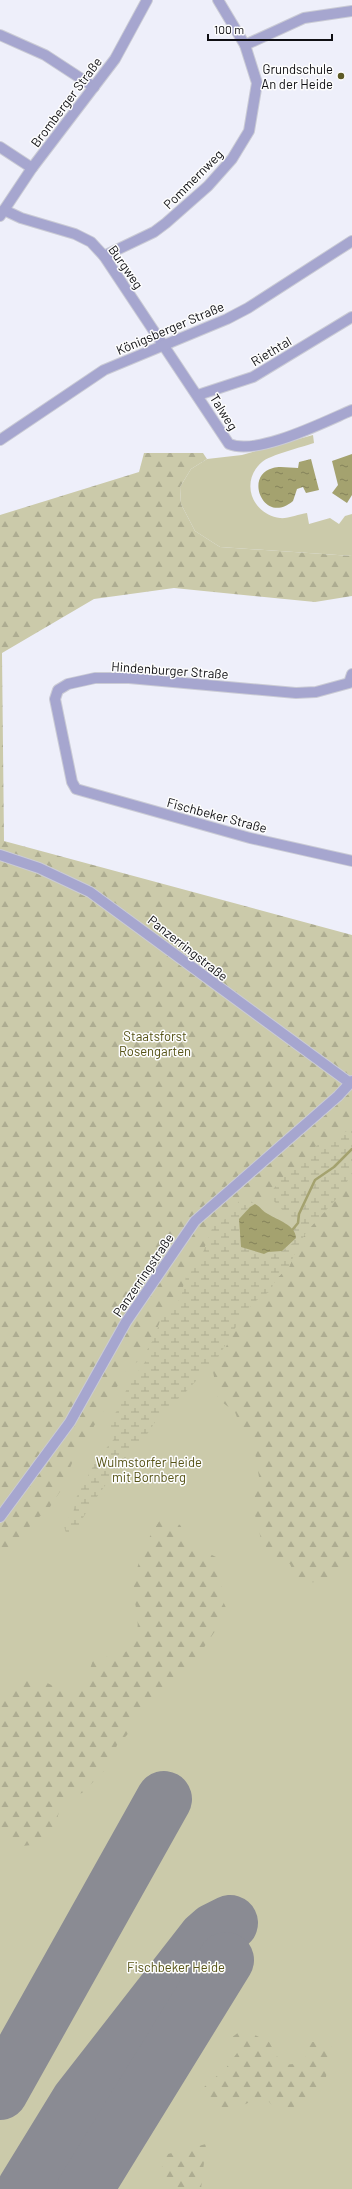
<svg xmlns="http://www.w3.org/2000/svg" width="352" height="2189" font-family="Barlow,sans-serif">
<defs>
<pattern id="forest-firs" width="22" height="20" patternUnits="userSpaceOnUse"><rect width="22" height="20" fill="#cbcaaa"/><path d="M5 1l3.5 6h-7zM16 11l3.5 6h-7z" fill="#adac91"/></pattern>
<pattern id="wetland-marsh" width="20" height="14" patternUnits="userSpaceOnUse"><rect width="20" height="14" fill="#cbcaaa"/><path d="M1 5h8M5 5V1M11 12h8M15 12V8" fill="none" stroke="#adac91"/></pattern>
<pattern id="water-ripples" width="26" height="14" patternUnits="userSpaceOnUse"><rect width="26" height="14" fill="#a4a26f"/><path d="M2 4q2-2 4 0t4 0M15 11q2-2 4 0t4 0" fill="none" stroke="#84825a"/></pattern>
</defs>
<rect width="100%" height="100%" fill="#eeeffa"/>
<!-- green -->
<g fill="#cbcaaa">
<path d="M 313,435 L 314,443 C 302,447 270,455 262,462 C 240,481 251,514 280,518 C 287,519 299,514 307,513 L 309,524 L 330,518 L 339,524 L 345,516 L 352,514 L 352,556 L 220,547 L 195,531 L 181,504 L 180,487 L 191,469 L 207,459 L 242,455 Z"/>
<polygon points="352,1081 352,2189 0,2189 0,1246"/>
</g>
<!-- forest -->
<g fill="url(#forest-firs)">
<polygon points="144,453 203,453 207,459 191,469 180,487 181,504 195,531 220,547 352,556 352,596 315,602 174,588 94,599 2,653 4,841 352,935 352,1077 337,1093 192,1219 93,1369 89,1382 68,1421 0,1511 0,515 139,472"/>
<polygon points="352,1091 352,1129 316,1146 296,1169 285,1175 266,1196 260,1198 249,1196 242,1197 227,1218 213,1226 199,1263 190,1271 184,1283 181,1297 175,1306 162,1316 154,1338 141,1359 126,1370 122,1376 110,1403 98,1418 91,1432 79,1446 61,1490 48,1510 34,1521 27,1530 5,1550 0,1560 0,1522 71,1423 130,1324 198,1223 268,1160"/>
<path d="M 352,1173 L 352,1565 C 333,1577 321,1587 297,1580 L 290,1564 L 283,1563 L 262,1543 L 252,1503 L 260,1483 L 254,1447 L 244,1436 L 235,1412 L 218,1399 L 213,1371 L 245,1311 L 257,1300 L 269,1292 L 277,1278 L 289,1267 L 298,1246 L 307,1231 L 339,1196 Z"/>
<path d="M 163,1516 L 180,1525 L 194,1546 L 218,1558 L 222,1583 L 221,1597 L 228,1612 L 194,1662 L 181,1670 L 170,1687 L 154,1703 L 138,1715 L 127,1735 L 117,1745 L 109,1766 L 82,1793 L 66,1797 L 61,1804 L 56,1823 L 40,1844 L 14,1847 L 0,1833 L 0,1695 L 9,1698 C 15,1690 15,1683 23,1676 L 41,1680 L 64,1691 L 76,1691 L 88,1675 L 93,1660 C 103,1655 117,1659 125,1652 C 149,1634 131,1604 134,1582 C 139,1557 148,1536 163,1516 Z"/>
<polygon points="243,2029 269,2042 282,2065 305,2063 307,2042 332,2042 326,2077 306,2098 288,2111 277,2111 264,2096 220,2115 206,2102 203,2088 226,2068 240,2049 231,2038"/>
<polygon points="206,2144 201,2189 174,2189 161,2172 164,2155"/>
</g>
<!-- wetland -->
<path fill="url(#wetland-marsh)" d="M 352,1129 L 352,1173 L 339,1196 L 307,1231 L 298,1246 L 289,1267 L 277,1278 L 269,1292 L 257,1300 L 245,1311 L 219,1356 L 183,1395 L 163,1410 L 148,1433 L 122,1462 L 89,1508 L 72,1536 L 67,1536 L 63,1523 L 73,1514 L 76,1498 L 97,1459 L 114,1439 L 109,1429 L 111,1420 L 121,1404 L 128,1385 L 148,1358 L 150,1352 L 147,1350 L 154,1338 L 162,1316 L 175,1306 L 181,1297 L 186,1277 L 199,1263 L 213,1226 L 227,1218 L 242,1197 L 249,1196 L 249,1200 L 255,1204 C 237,1212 241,1226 240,1243 L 264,1254 L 282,1251 L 293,1243 L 293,1229 L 291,1227 L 296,1219 L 286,1214 L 273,1200 L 270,1193 L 285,1175 L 296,1169 L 316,1146 Z"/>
<!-- water -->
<g fill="url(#water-ripples)">
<polygon points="352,454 352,495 347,503 332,493 338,485 332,461"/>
<path d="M 311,459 L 319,490 L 306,493 L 303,487 L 297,489 L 293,501 C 264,526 243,475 273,468 C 280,466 290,468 298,468 L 299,462 Z"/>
<path d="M 255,1204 C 261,1207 263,1212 268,1214 C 277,1220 296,1225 296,1238 L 282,1251 L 268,1252 L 264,1254 L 241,1247 L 239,1219 L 250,1207 Z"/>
</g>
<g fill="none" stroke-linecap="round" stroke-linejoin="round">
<!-- stream -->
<polyline stroke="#a4a26f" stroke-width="2.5" points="293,1229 298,1223 299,1214 315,1180 334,1167 352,1149"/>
<!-- runway -->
<g stroke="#8a8b93" stroke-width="56">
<polyline points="0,2092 164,1799"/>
<polyline points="25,2189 79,2101 206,1938 214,1931 230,1923"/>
<polyline points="85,2189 226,1960"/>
</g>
<!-- minor casing -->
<g stroke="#cacbd5" stroke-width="12">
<g id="minor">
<polyline points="0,35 45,55 94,87"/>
<polyline points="245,45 304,18 352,11"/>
<polyline points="0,147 32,168"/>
<path d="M 4,210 L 21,218 L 75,234 L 91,242 L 104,256 L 229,444 C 257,456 324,422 352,410"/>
<polyline points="0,216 32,168 115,59 147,0"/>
<polyline points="104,256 154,232 166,223 208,186 232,159 249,131 257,83 245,45 218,0"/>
<polyline points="198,395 253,377 352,317"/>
<polyline points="0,440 104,370 227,319 248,308 352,241"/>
<polyline points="352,674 349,683 316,692 296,693 129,678 95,678 68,684 58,690 55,699 72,782 76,789 250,838 352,861"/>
<polyline points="0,855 39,868 90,892 350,1083"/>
<polyline points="0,1517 70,1422 126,1322 195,1221 338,1096 352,1081"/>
</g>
</g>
<!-- minor -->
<use href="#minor" stroke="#a6a6cf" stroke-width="10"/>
</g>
<!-- markers -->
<circle fill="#5d5a26" stroke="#fdfdfd" stroke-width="1.5" cx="341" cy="76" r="4"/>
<g text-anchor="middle" stroke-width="3" stroke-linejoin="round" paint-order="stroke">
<!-- poi labels -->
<g font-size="13" fill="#0f0f13" stroke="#fdfdfd" text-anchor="end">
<text x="333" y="74">Grundschule<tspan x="333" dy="15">An der Heide</tspan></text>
</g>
<!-- street labels -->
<g font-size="13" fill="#0f0f13" stroke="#fdfdfd">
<text transform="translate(66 102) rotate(-53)" y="5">Bromberger Straße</text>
<text transform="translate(193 179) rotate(-45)" y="5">Pommernweg</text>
<text transform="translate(126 267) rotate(55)" y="5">Burgweg</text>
<text transform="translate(170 328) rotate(-23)" y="5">Königsberger Straße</text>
<text transform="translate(271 351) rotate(-31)" y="5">Riethtal</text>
<text transform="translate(224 412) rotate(58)" y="5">Talweg</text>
<text transform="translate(170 670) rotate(4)" y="5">Hindenburger Straße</text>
<text transform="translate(217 815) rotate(15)" y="5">Fischbeker Straße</text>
<text transform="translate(188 948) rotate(38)" y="5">Panzerringstraße</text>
<text transform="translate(143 1275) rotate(-56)" y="5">Panzerringstraße</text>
</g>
<!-- park labels -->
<g font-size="13" fill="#555215" stroke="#fdfdfd">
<text x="155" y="1041">Staatsforst<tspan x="155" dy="15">Rosengarten</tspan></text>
<text x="149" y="1467">Wulmstorfer Heide<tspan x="149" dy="15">mit Bornberg</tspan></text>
<text x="176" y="1972">Fischbeker Heide</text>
</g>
</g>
<!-- scale -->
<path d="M208 34v6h124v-6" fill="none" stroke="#0f0f13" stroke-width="2"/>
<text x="214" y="34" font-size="12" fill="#0f0f13" stroke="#fdfdfd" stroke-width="3" paint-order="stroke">100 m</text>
</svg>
